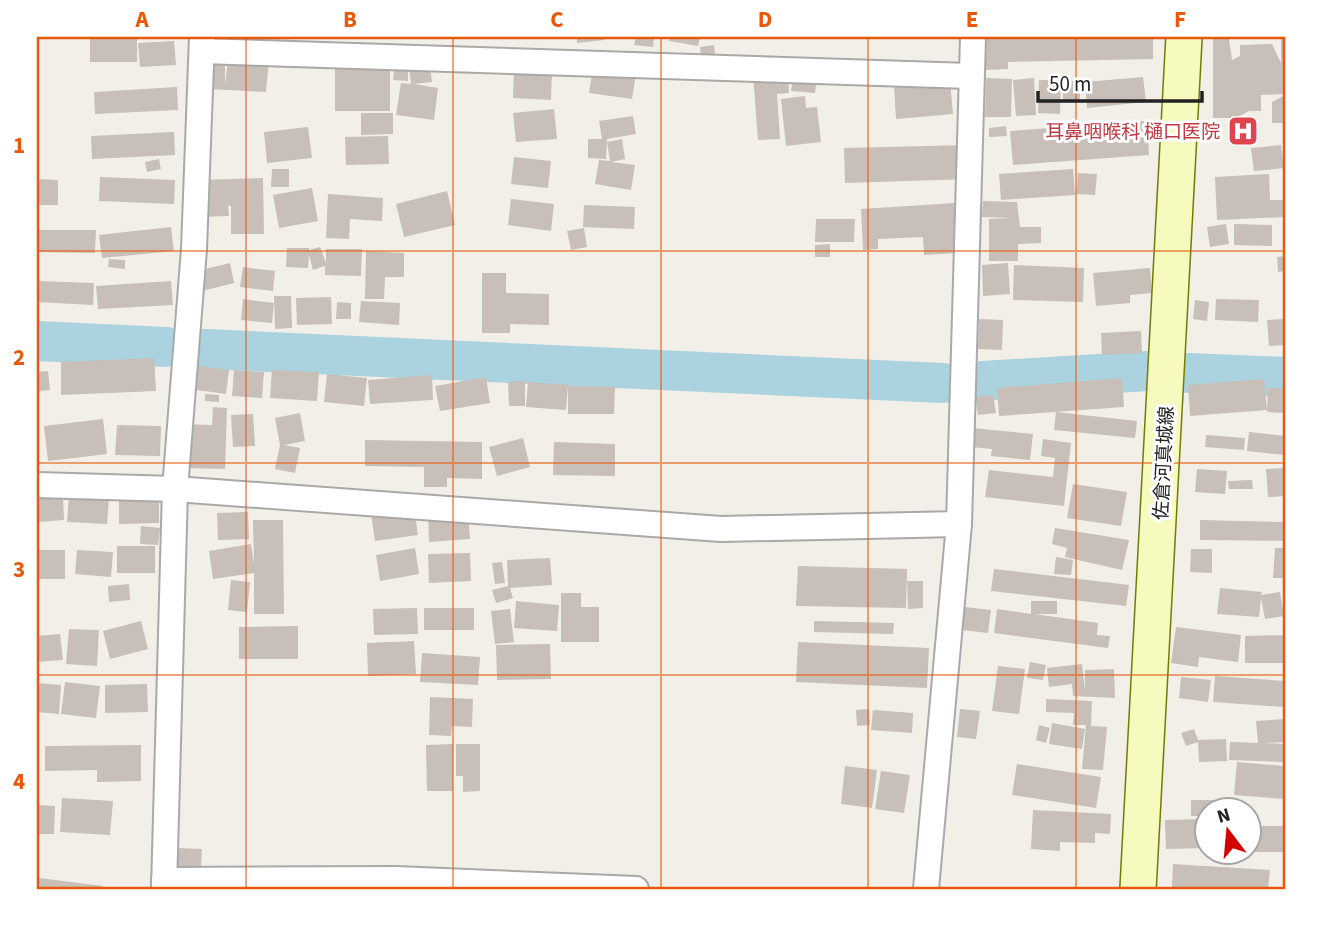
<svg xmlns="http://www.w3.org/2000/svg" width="1322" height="926" font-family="'Source Sans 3','Noto Sans JP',sans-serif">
<rect width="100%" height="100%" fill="#f2efe9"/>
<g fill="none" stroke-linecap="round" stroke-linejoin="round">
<!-- river -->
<g stroke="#aad3df" stroke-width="40">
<polyline points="37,341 166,347"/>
<polyline points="206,349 943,383"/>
<polyline points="1188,373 1285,377"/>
<polyline points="982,381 1148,371"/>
</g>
</g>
<!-- building -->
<g fill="#c7bfb8">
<polygon points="577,37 604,37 604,40 577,43"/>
<polygon points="636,37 654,37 653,47 634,45"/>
<polygon points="670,37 700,37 698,46 669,41"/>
<polygon points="986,37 1153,37 1153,59 1008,62 1008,69 986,70"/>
<polygon points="1281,37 1285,37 1285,94 1261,95 1261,111 1249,111 1236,118 1213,118 1213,39 1229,39 1232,60 1240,56 1240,45 1272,44 1281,63"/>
<rect x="90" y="39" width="47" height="23"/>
<polygon points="174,41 176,65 140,67 138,43"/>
<polygon points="714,45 715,55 701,57 700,47"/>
<polygon points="207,57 225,57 225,86 228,58 269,61 266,92 208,89"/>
<polygon points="430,65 432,82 414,84 438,88 434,120 396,115 401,83 411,84 409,68"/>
<rect x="335" y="66" width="55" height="45"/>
<polygon points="593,68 636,74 632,99 589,93"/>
<polygon points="514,70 552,71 551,100 513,98"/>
<polygon points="394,71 408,71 408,81 393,80"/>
<polygon points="788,72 789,93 777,94 780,139 758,140 753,75"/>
<polygon points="793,76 817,78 815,93 791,91"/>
<polygon points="1143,77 1146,102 1087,108 1085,82"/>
<polygon points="986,78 1012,79 1011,117 985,117"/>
<polygon points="1034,78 1036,115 1016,116 1013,80"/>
<polygon points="1039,80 1061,80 1060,114 1038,113"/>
<polygon points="950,81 953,114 896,119 894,86"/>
<rect x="1063" y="81" width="17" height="20"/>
<polygon points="177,87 178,110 95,114 94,92"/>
<polygon points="1285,95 1285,123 1272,123 1272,102"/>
<polygon points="805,96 806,108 817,107 821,142 786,146 781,99"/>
<polygon points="554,109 557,139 516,142 513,113"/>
<polygon points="361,113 393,113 393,134 361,135"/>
<polygon points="633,116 636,134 607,139 606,159 588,158 588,139 602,139 599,121"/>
<polygon points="1147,121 1149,155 1013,165 1010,131"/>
<polygon points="1006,126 1007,136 989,137 989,128"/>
<polygon points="308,127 312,158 267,163 264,132"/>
<polygon points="174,132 175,155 92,159 91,136"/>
<polygon points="388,136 389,164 346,165 345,137"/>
<polygon points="622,139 625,159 611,162 635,165 631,190 595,184 599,160 610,161 607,142"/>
<polygon points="968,145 969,179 845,183 844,148"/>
<polygon points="1281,145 1284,168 1254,171 1251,148"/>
<polygon points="514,157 551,161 548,188 511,184"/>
<polygon points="159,159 161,169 147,172 145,162"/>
<polygon points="272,169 289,169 289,187 271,187"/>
<polygon points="1073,169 1075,195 1001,200 999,174"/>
<polygon points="1078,173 1097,174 1095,195 1076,194"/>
<polygon points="1269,174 1270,200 1285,200 1285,217 1217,220 1215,177"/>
<polygon points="100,177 175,180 174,204 99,201"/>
<polygon points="263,178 264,234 231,234 231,206 228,206 229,216 201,217 200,180"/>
<polygon points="37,179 58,180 58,205 37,205"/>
<polygon points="312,188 318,221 279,228 273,195"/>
<polygon points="447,191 455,225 404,237 396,204"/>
<polygon points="328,194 383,198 382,221 350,219 349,239 326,238"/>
<polygon points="511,199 554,204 551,231 508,225"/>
<polygon points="983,201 1017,202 1020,227 1041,227 1041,243 1018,244 1018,261 989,261 989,219 1012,218 982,217"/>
<polygon points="955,203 958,253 924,255 923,237 878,239 878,249 863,250 861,209"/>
<polygon points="584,205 635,207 634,229 583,227"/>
<polygon points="816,219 855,219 854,242 815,242"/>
<polygon points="1226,224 1229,244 1210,247 1207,227"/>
<polygon points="1234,224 1272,225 1272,246 1234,245"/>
<polygon points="171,227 174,251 102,258 99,235"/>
<polygon points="584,228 587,247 571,250 567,231"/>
<polygon points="37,230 96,230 95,253 37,252"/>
<polygon points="830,244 830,257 815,257 815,245"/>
<polygon points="320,247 326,263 326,249 362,249 361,276 325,275 325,266 313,270 309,255 308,268 286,267 287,248 309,248 309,250"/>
<polygon points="366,251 404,253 404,277 385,277 384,299 365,299"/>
<polygon points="1285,256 1285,271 1278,272 1277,257"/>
<polygon points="109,259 125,260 125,269 108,267"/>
<polygon points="230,263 234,283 202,291 197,271"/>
<polygon points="1008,263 1010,294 983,296 982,265"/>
<polygon points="1014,265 1084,268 1083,302 1013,300"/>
<polygon points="243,267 275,271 273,291 240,287"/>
<polygon points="1150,268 1152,293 1130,295 1130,303 1096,306 1093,273"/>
<polygon points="482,273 506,273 506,293 549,294 549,325 510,324 510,333 482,333"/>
<polygon points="37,281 94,283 93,305 37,302"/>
<polygon points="171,281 173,305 98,309 96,286"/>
<polygon points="274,296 291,296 292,328 275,329"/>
<polygon points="331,297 332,324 297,325 296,298"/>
<polygon points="243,299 274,303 272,323 241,320"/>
<polygon points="1216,299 1259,300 1258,322 1215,320"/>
<polygon points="1195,300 1209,302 1207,321 1193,319"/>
<polygon points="361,301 400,303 399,325 359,322"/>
<polygon points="337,302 351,303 351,319 336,319"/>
<polygon points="979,319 1003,320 1002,350 978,349"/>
<polygon points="1285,319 1285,345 1269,346 1267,320"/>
<polygon points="1141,331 1142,353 1102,355 1101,333"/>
<polygon points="154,358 156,391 61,395 61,362"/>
<polygon points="193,365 229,370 226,394 190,389"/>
<polygon points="234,370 264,372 262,398 232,396"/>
<polygon points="272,370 319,372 317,401 270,398"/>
<polygon points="48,371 50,390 39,391 37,372"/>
<polygon points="327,374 367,378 364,406 324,402"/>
<polygon points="432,375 433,400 370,404 368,380"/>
<polygon points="486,377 490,403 440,411 435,386"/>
<polygon points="1122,378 1124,407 999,416 997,388"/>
<polygon points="1264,379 1267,410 1190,416 1188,385"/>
<polygon points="525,381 525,406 509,406 508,382"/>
<polygon points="528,382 568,385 566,410 526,407"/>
<polygon points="568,386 615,387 614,414 568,414"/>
<polygon points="1268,388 1285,388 1285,413 1267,412"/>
<polygon points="205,394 219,395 219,402 205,401"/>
<polygon points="993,395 996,413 978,415 975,397"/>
<polygon points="213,407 227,408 225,469 182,468 183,424 212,425"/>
<polygon points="1056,412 1137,421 1135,438 1054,430"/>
<polygon points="300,413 305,441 284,445 300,448 295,473 275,469 280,445 275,418"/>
<polygon points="253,414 255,446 233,447 231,415"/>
<polygon points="103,419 107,454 48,461 44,426"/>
<polygon points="117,425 161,426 160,456 115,455"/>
<polygon points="973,428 1033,434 1030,460 991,456 992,449 971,447"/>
<polygon points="1249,432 1285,436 1285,455 1247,451"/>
<polygon points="1206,435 1245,438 1244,450 1205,447"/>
<polygon points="523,438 530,467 497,476 489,447"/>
<polygon points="1043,439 1071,443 1064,506 985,497 989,470 1053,477 1055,458 1041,456"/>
<polygon points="365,440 482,442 482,479 447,478 447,487 424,487 424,467 365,466"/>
<polygon points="554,442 615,444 615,476 553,475"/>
<polygon points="1285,468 1285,496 1268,497 1266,469"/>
<polygon points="1197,469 1227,471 1225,494 1195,492"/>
<polygon points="1252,480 1253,489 1229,489 1228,481"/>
<polygon points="1073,484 1127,492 1121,526 1067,518"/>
<polygon points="69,495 109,498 107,524 67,522"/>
<polygon points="63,498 64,520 37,522 37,499"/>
<polygon points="159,498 159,523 119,524 119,499"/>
<polygon points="414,507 418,535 375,541 371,513"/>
<polygon points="468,511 470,539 429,542 428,514"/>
<polygon points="248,512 249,539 218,540 217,513"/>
<polygon points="253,520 283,520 284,614 254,614 254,573 213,579 209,551 251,544 254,564"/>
<polygon points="1200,520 1285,522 1285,541 1200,540"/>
<polygon points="141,526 160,528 158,545 140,544"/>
<polygon points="1055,528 1129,540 1122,570 1065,557 1067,548 1052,544"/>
<rect x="117" y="546" width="38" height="27"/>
<polygon points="415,548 419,574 380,581 376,555"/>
<polygon points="1275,548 1285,548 1285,578 1273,578"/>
<polygon points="1191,549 1212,549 1212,573 1190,572"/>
<rect x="37" y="550" width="28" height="29"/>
<polygon points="77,550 113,552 111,577 75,574"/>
<polygon points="470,553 471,581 429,583 428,554"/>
<polygon points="1056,557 1073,560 1071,575 1054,574"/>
<polygon points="550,558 552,585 510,588 513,598 496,603 492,590 508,586 507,560"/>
<polygon points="502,562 505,583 495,584 492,563"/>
<polygon points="798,566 907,569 906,608 796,606"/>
<polygon points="994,569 1129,585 1126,606 991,591"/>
<polygon points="231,580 250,582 247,612 228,610"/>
<polygon points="907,581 923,581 923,608 908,609"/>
<polygon points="129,584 130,600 109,602 108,586"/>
<polygon points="1220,588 1262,592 1261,595 1280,592 1284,616 1265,619 1261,598 1259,617 1217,614"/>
<polygon points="561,593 581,593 581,607 599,607 599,642 561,642"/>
<polygon points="516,601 559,605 557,631 514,628"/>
<polygon points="1031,601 1057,601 1057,614 1034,614 1098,623 1097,635 1110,636 1108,648 994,633 997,609 1031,614"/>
<polygon points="956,606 991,610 988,633 954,629"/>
<polygon points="417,608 418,634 374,635 373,609"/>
<rect x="424" y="608" width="50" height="22"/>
<polygon points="510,609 514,642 495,644 491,611"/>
<polygon points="141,621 148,649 110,659 103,631"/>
<polygon points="814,621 894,623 893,634 814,632"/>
<polygon points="298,626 298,659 239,659 239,627"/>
<polygon points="1176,627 1241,635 1238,662 1199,657 1198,667 1171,663"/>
<polygon points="69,629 99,630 97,666 66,664"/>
<polygon points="60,634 63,660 37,662 37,636"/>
<polygon points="1285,635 1285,663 1245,663 1245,636"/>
<polygon points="414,641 416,674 368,676 367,643"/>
<polygon points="798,642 929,648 927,688 796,682"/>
<polygon points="550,644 551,679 497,680 496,645"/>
<polygon points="422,653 480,657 478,685 420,682"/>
<polygon points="1030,662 1046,665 1043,680 1027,678"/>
<polygon points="1082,664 1085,690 1085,670 1114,669 1115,698 1073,696 1072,684 1049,687 1047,668"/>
<polygon points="998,666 1025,669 1019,714 992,711"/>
<polygon points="1215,676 1285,681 1284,707 1213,702"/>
<polygon points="1181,677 1211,680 1208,702 1179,698"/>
<polygon points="65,682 100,686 96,718 61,714"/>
<polygon points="37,683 61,685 59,714 37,712"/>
<polygon points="147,684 148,712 105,713 105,685"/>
<polygon points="430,697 473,699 472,727 452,726 451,736 429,735"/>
<polygon points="1046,699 1092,701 1091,726 1107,727 1103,770 1082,769 1086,725 1073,725 1074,713 1046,712"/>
<polygon points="869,709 870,725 857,726 856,710"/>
<polygon points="960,709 980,711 976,739 957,737"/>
<polygon points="873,710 913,713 912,733 871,730"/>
<polygon points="1285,719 1285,742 1263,743 1285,744 1285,762 1229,760 1230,742 1258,743 1256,721"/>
<polygon points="1052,723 1085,729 1082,749 1049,744"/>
<polygon points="1039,725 1050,728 1046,743 1036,740"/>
<polygon points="1194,729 1198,740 1226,739 1227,761 1199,762 1198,742 1186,746 1181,733"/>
<polygon points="453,744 453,791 427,791 426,745"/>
<polygon points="456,744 480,744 480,791 463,792 463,776 456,776"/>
<polygon points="141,745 141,781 97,782 97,770 45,771 45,746"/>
<polygon points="1237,762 1285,766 1283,799 1234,795"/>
<polygon points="1017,764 1101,777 1096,808 1012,795"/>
<polygon points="845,766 877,770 872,808 841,804"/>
<polygon points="881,771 910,775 904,813 875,809"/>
<polygon points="62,798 113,801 110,835 60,832"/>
<polygon points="1191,800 1228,800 1228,810 1206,810 1206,816 1191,816"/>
<polygon points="37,805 55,806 54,834 37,834"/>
<polygon points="1033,810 1111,814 1110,834 1095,833 1095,843 1060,842 1060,851 1031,849"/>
<polygon points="1206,819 1206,848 1166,849 1165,820"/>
<polygon points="1252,826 1285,826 1285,852 1251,852"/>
<polygon points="177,848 202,849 201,866 177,866"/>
<polygon points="1173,864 1270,870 1268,889 1172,887"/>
<polygon points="39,878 103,886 102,889 37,889"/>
</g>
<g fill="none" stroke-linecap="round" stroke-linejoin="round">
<!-- minor casing -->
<g stroke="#a9a9a9" stroke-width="28">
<g id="minor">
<polyline points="202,51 970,76"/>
<polyline points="37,485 175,489 721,529 959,524"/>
<polyline points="164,880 396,879 636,889"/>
<polyline points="164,889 175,489 194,249 202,37"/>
<polyline points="926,889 959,524 973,37"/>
</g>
</g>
<!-- secondary casing -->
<g stroke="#707d05" stroke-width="38">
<polyline id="secondary" points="1138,889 1184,37"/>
</g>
<!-- minor -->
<use href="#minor" stroke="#fff" stroke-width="24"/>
<!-- secondary -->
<use href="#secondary" stroke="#f7fabf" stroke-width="35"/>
</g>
<!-- grid -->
<path fill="none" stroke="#e8590c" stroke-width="2" stroke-opacity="0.55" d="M 246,37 L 246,889M 453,37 L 453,889M 661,37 L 661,889M 868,37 L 868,889M 1076,37 L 1076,889M 37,251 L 1285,251M 37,463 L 1285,463M 37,675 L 1285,675"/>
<!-- icons -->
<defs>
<g id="hospital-square" transform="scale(1.575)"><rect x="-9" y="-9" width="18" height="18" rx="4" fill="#e0444e" stroke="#fff"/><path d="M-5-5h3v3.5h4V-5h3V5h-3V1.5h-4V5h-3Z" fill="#fff"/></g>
</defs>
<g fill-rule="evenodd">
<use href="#hospital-square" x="1243" y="131"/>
</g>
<g text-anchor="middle" stroke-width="6" stroke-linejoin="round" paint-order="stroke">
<!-- health labels -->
<g font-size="19" fill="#be3a42" stroke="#fff" text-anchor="end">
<text x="1220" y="138">耳鼻咽喉科 樋口医院</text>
</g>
<!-- street labels -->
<g font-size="19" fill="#222" stroke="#fff">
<text transform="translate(1163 463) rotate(-87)" y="7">佐倉河真城線</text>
</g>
</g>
<!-- border -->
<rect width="1322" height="926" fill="none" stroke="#ffffff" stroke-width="77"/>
<!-- north arrow -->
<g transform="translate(1228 831) rotate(344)"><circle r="33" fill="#ffffff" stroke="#a7a7a7" stroke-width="2"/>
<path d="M0-5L12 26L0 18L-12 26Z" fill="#d40000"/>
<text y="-10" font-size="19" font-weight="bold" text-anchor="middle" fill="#222222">N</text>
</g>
<!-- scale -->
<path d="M1038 91v10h164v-10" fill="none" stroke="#222222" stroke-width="3.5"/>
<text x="1049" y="91" font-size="21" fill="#222222" stroke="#ffffff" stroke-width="5" paint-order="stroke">50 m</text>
<rect x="38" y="38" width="1246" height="850" fill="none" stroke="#e8590c" stroke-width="2.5"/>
<g font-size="23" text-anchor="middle" font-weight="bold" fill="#e8590c">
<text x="142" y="27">A</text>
<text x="350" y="27">B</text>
<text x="557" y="27">C</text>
<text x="765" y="27">D</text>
<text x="972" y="27">E</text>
<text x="1180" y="27">F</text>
<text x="19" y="153">1</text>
<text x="19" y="365">2</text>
<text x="19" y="577">3</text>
<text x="19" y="789">4</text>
</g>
</svg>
